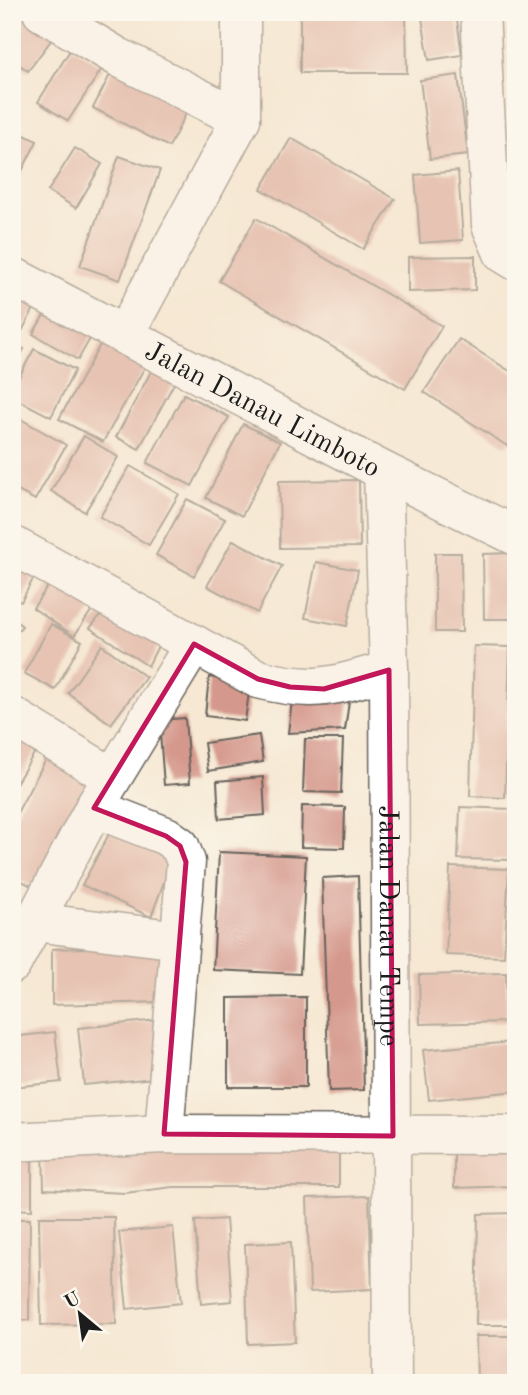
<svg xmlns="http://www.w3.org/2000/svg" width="528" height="1395" font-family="'Old Standard TT',serif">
<rect width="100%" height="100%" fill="#fbf7ec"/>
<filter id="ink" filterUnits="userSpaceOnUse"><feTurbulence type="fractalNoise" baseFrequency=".0143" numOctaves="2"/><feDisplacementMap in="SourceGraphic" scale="14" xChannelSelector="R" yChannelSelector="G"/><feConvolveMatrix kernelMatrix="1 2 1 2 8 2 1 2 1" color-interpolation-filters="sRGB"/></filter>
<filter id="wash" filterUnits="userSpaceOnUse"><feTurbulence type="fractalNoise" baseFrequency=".00686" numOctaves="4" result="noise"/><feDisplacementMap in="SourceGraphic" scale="28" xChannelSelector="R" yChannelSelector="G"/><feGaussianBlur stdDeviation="1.57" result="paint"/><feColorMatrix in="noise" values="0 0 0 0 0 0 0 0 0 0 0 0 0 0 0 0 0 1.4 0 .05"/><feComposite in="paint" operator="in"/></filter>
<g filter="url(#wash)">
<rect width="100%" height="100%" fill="#f6e8d3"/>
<g id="blocks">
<!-- building -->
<g fill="#d5988c">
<polygon points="300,12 406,12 407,73 300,73"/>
<polygon points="24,13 55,35 28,71 12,59 12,29"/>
<polygon points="456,13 462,55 429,60 422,18"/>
<polygon points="72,47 103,67 68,121 38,102"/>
<polygon points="118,59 194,98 169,147 93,108"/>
<polygon points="458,75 468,155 430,159 420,80"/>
<polygon points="12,129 37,141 19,177 12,174"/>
<polygon points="291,138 395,199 363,249 261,189"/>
<polygon points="75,148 102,164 76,208 48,191"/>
<polygon points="119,156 160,170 120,280 80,266"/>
<polygon points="458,171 463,240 420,243 415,175"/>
<polygon points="256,218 442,326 405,389 219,281"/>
<polygon points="475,256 475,290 408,292 408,257"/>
<polygon points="12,288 38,301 22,331 12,326"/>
<polygon points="51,303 96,328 78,360 33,334"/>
<polygon points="106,334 150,358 103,442 59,419"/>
<polygon points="459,339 516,375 516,433 507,446 424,392"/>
<polygon points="12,343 24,349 12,371"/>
<polygon points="34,349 75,370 51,417 12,397 12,390"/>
<polygon points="157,360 180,372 139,449 116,437"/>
<polygon points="184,394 229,417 192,486 147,463"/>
<polygon points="12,414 66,445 35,500 12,488"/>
<polygon points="243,424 280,442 242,516 206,498"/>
<polygon points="84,436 118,457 85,512 51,491"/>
<polygon points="130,466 179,494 149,545 100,517"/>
<polygon points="359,480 360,547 280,548 279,481"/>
<polygon points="187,499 225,519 194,576 156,555"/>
<polygon points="233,540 282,566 257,613 207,586"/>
<polygon points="12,550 41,564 21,602 12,597"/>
<polygon points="435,553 461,553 462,632 435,632"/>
<polygon points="511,553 513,619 484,619 483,554"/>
<polygon points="316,562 358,570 347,626 305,618"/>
<polygon points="57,573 98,601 74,636 33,608"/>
<polygon points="112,601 162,638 148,666 90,628"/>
<polygon points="12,618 22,626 12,638"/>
<polygon points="51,624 82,641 55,690 24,673"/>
<polygon points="102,645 146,677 111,724 68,693"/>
<polygon points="474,646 510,647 505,798 470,796"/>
<polygon points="209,677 250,685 245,721 205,716"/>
<polygon points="293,692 350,694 345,730 288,733"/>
<polygon points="185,718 190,783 164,785 159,720"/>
<polygon points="12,732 38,747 12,790"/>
<polygon points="259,735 263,762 208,771 204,743"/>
<polygon points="305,739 343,739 341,793 303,792"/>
<polygon points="50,752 95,777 35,888 12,876 12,822"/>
<polygon points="263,777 265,815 219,819 217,781"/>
<polygon points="302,806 345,807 344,848 301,847"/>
<polygon points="460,807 512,809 511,860 458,859"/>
<polygon points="110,832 172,860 151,917 82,885"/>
<polygon points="219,852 306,856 300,974 213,970"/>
<polygon points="450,867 509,869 504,957 446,955"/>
<polygon points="358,876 364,1090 329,1091 322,878"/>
<polygon points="12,902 23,909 12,925"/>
<polygon points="160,946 162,1002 52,1005 52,949"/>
<polygon points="506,973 507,1022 420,1024 419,975"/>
<polygon points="306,997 306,1087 228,1087 228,998"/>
<polygon points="158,1020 164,1077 84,1085 78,1028"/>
<polygon points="55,1032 61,1082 12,1087 12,1037"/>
<polygon points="512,1042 516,1091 429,1100 423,1050"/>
<polygon points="516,1138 516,1186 454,1188 454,1139"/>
<polygon points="339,1145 339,1187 173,1187 125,1193 44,1189 43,1148"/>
<polygon points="12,1149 32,1150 32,1210 12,1209"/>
<polygon points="369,1196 372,1289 310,1292 307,1198"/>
<polygon points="516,1213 516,1325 476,1325 478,1214"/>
<polygon points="39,1217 114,1217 116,1324 41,1325"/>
<polygon points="12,1219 30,1219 29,1320 12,1320"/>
<polygon points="226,1219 232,1301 201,1304 195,1221"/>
<polygon points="173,1227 181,1303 127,1309 119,1232"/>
<polygon points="291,1242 295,1342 248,1344 245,1244"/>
<polygon points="476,1336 516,1336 516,1383 477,1383"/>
</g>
</g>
</g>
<g filter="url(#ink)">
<use href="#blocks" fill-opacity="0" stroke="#68635c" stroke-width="2"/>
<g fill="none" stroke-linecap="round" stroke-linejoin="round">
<!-- minor casing -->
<g stroke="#68635c" stroke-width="41">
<g id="minor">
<polyline points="42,12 118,57 241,119"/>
<polyline points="480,12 491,225 503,253 516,261"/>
<path id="s1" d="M 12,276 L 383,471 L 516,536"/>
<polyline points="125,334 241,119 241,12"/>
<path id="s2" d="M 383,471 L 389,670 L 392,1383"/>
<path d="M 12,545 L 258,679 C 316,694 333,686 389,670"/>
<polyline points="12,716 112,777"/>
<polyline points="94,808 166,836 180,846 186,862 164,1134"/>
<polyline points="34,922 180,940"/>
<polyline points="12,964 94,808 194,644"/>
<polyline points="12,1142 164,1134 516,1135"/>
</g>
</g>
<!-- minor -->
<use href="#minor" stroke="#fff" stroke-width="38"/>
</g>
</g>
<!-- marked area -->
<path d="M0 0H528V1395H0ZM 194,644 L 258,679 L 290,687 L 324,689 L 389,670 L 393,1136 L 164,1134 L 186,862 L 180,846 L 166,836 L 94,808 Z" fill="#f6e8d3" fill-opacity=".55" fill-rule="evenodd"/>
<path fill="none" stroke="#c2185b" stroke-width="5" stroke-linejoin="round" d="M 194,644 L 258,679 L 290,687 L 324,689 L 389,670 L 393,1136 L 164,1134 L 186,862 L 180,846 L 166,836 L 94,808 Z"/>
<g text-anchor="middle" stroke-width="7" stroke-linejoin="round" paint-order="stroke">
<!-- street labels -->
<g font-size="28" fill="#1c1c1c" stroke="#fbf7ec">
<text dy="10" stroke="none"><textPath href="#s1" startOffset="284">Jalan Danau Limboto</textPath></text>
<text dy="10" stroke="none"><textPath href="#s2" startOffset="455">Jalan Danau Tempe</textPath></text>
</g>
</g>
<!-- margin -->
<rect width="528" height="1395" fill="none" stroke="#fbf7ec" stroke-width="42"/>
<!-- north arrow -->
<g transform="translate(80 1314) rotate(331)" stroke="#fbf7ec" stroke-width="5" paint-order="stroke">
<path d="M0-5L12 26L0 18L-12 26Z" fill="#1c1c1c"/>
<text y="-10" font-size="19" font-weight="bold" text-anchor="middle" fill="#1c1c1c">U</text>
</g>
</svg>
